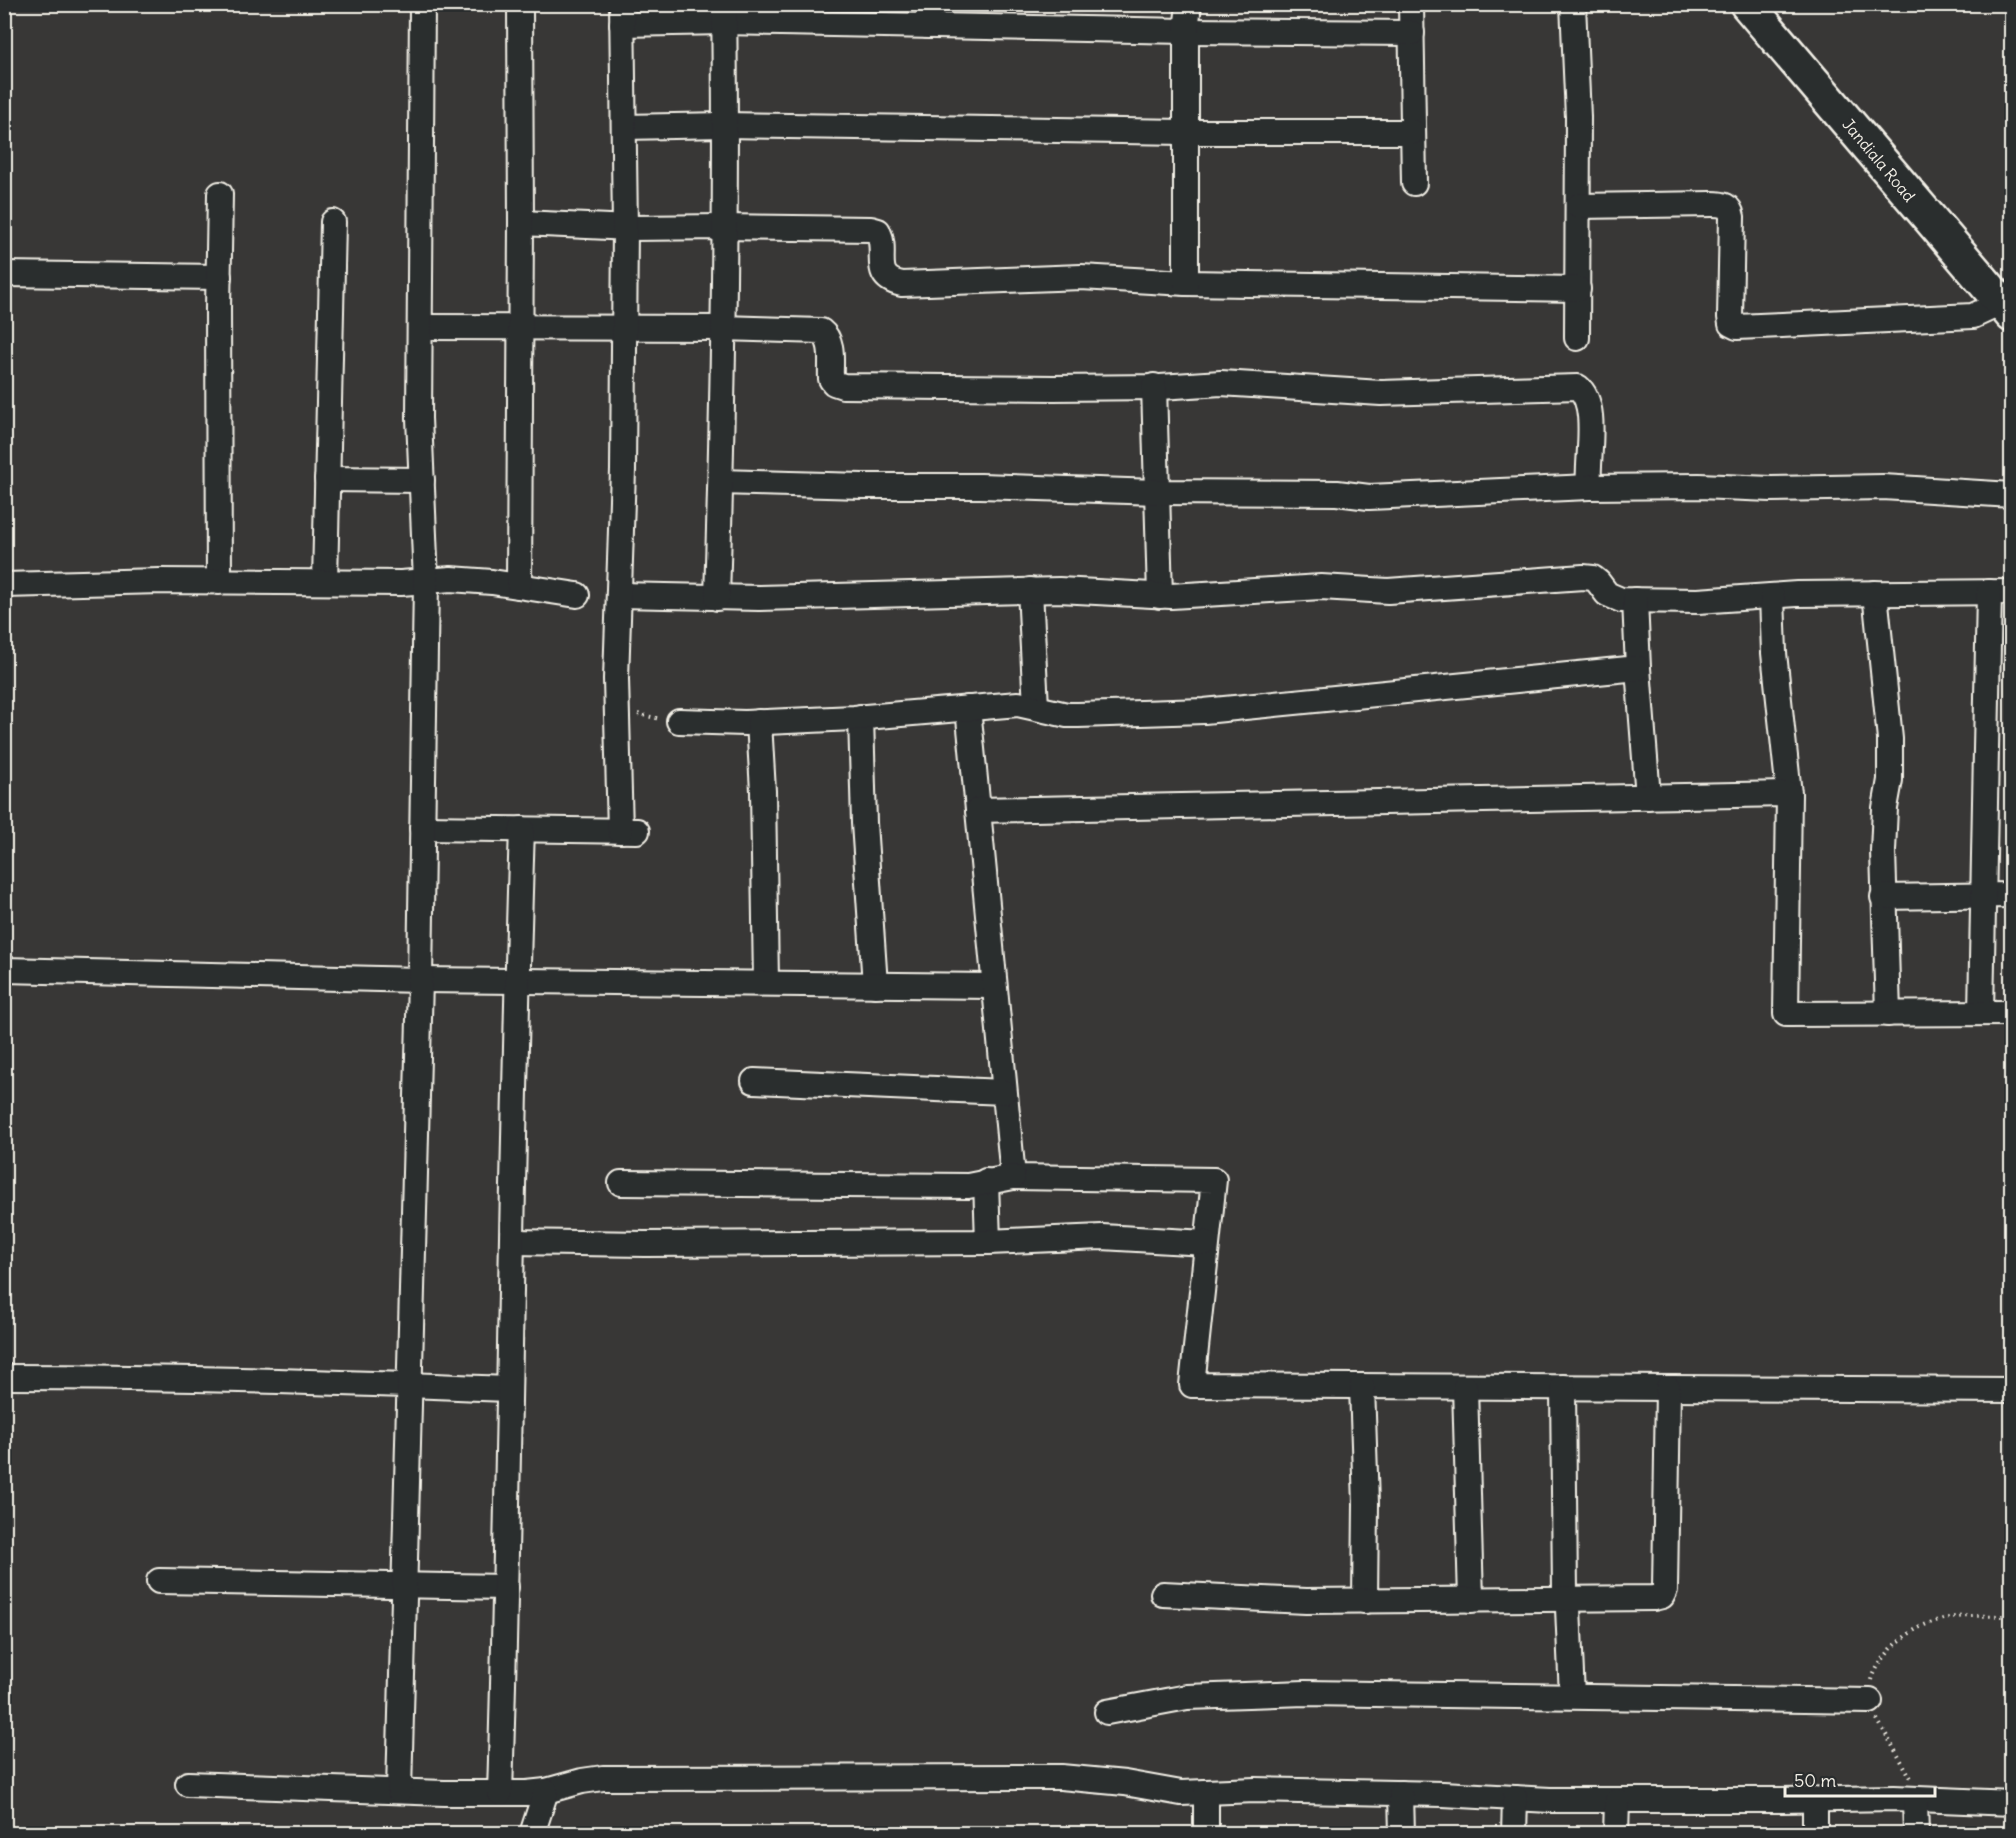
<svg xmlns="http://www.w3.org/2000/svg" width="2016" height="1838" font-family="Delius,sans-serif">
<rect width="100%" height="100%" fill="#383736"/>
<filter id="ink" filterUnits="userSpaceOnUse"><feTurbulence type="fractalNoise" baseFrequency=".0167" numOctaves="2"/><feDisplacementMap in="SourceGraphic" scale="12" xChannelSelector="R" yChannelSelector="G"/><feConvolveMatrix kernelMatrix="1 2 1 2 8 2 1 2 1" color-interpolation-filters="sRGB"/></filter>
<g filter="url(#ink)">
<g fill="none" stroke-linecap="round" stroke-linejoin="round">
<!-- minor casing -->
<g stroke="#f4f1e8" stroke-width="28">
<g id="minor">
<polyline points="928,4 928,26"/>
<polyline points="1411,4 1414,183"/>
<polyline points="1573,4 1578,117 1577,338"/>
<polyline points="622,24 724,22 1186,31 1412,33"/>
<polyline points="624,127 724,125 1186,132 1413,132"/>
<path d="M 1578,206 L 1712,204 C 1723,204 1730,205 1732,217 L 1730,317 L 1731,324 L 1737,327 L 1973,316 L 2001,303"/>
<path d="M 521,223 L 631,228 L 724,227 L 871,229 L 878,231 C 889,253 869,277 902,284 L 1081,277 L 1186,283 L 1578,289"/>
<polyline points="4,274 219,277"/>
<polyline points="1186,283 1186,31 1189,4"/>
<path d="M 420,327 L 723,328 L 821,331 C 835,342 830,363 831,379 L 834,383 L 843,386 L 1053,388 L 1160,387 L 1221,383 L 1381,393 L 1578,387 C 1600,405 1586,461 1589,487"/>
<polyline points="1154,386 1160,596"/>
<polyline points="327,479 422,480"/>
<polyline points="721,482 862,486 981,486 1157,492 1337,493 1369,497 1589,487 1699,486 1771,489 1883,487 2012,495"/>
<polyline points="219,582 218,309 220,194"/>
<polyline points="325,582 333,222"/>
<polyline points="4,585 160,581 401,583 451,579 492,582 577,595"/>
<polyline points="519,586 521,223 520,4"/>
<polyline points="1030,590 1036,707"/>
<polyline points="1875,593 1890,739 1890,780 1885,808 1883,851 1888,1014"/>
<polyline points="619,595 759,598 1059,590 1171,596 1321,587 1388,591 1583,577 1593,578 1598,582 1607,594 1621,600 1698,601 1797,594 2012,592"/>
<polyline points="1772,596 1774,653 1789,794"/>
<path d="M 717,598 C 723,401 727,202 724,4"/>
<polyline points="1635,600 1638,668 1648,797"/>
<polyline points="968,708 978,810"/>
<polyline points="861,717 864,823 875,985"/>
<polyline points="679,721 745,723 854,718 1018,704 1067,715 1078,715 1204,711 1638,668"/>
<polyline points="759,722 763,791 766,983"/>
<polyline points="422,828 637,831"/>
<polyline points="620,831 616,679 623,470 625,228 622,4"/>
<polyline points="1883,897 2012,895"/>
<polyline points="4,970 420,980 994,986"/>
<polyline points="1981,1013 1989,592"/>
<polyline points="2012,1013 1786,1014 1789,794 978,810 1013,1177 1214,1180 1192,1385 2012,1390"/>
<polyline points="754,1081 1004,1092"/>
<polyline points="986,1181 988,1242"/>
<polyline points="621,1183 968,1186 1013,1177"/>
<polyline points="512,1242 645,1244 988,1242 1102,1237 1206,1243"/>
<path d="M 4,1377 C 173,1377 341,1382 509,1389"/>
<polyline points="1362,1386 1366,1504 1365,1601"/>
<polyline points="1465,1387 1471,1600"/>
<polyline points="1563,1387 1565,1594 1568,1608 1572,1696"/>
<polyline points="159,1581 506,1587"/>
<polyline points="1163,1594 1306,1601 1654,1598 1662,1596 1665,1590 1668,1388"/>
<polyline points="1107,1712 1187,1697 1305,1693 1870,1701"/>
<polyline points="188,1784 444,1793 527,1793 546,1791 582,1781 603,1778 1061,1777 1125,1783 1181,1793 1255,1790 1443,1794 1550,1800 1782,1800 1894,1798 2012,1803"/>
<polyline points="399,1791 420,980 426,582 419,418 422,4"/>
<polyline points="1206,1792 1206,1834"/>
<path d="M 500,1793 C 510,1472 511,1150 522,829"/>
<polyline points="1401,1793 1402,1834"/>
<polyline points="1815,1800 1815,1834"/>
<polyline points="1915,1800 1916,1834"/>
<polyline points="532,1834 546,1791"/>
<polyline points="1514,1834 1515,1798"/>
<polyline points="1616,1834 1617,1801"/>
</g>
</g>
<!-- secondary casing -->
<g stroke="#f4f1e8" stroke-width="38">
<polyline id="secondary" points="1747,4 2012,315"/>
</g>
<!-- path -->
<g stroke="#f4f1e8" stroke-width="4" stroke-dasharray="1.5 4.5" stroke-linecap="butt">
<polyline points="638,714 660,719"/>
<path d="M 1872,1680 C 1875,1668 1883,1659 1891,1649 C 1928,1611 1963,1616 2012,1616"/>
<polyline points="1877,1719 1911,1778"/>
</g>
<!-- minor -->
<use href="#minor" stroke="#2a2d2e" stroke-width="24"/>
<!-- secondary -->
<use href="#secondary" stroke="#2a2d2e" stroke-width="33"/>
</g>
</g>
<g text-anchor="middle" stroke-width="5" stroke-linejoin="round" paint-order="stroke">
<!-- street labels -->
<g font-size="16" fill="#f4f1e8" stroke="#2a2d2e">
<text transform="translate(1879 160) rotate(50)" y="6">Jandiala Road</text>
</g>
</g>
<!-- margin -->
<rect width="2016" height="1838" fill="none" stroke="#2a2d2e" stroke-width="24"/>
<rect x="12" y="12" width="1992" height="1814" fill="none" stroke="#f4f1e8" stroke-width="2" filter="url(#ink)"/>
<!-- scale -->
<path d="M1785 1787v9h150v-9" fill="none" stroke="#f4f1e8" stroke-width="3"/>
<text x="1794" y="1787" font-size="18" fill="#f4f1e8" stroke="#2a2d2e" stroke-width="4.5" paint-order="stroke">50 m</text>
</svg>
